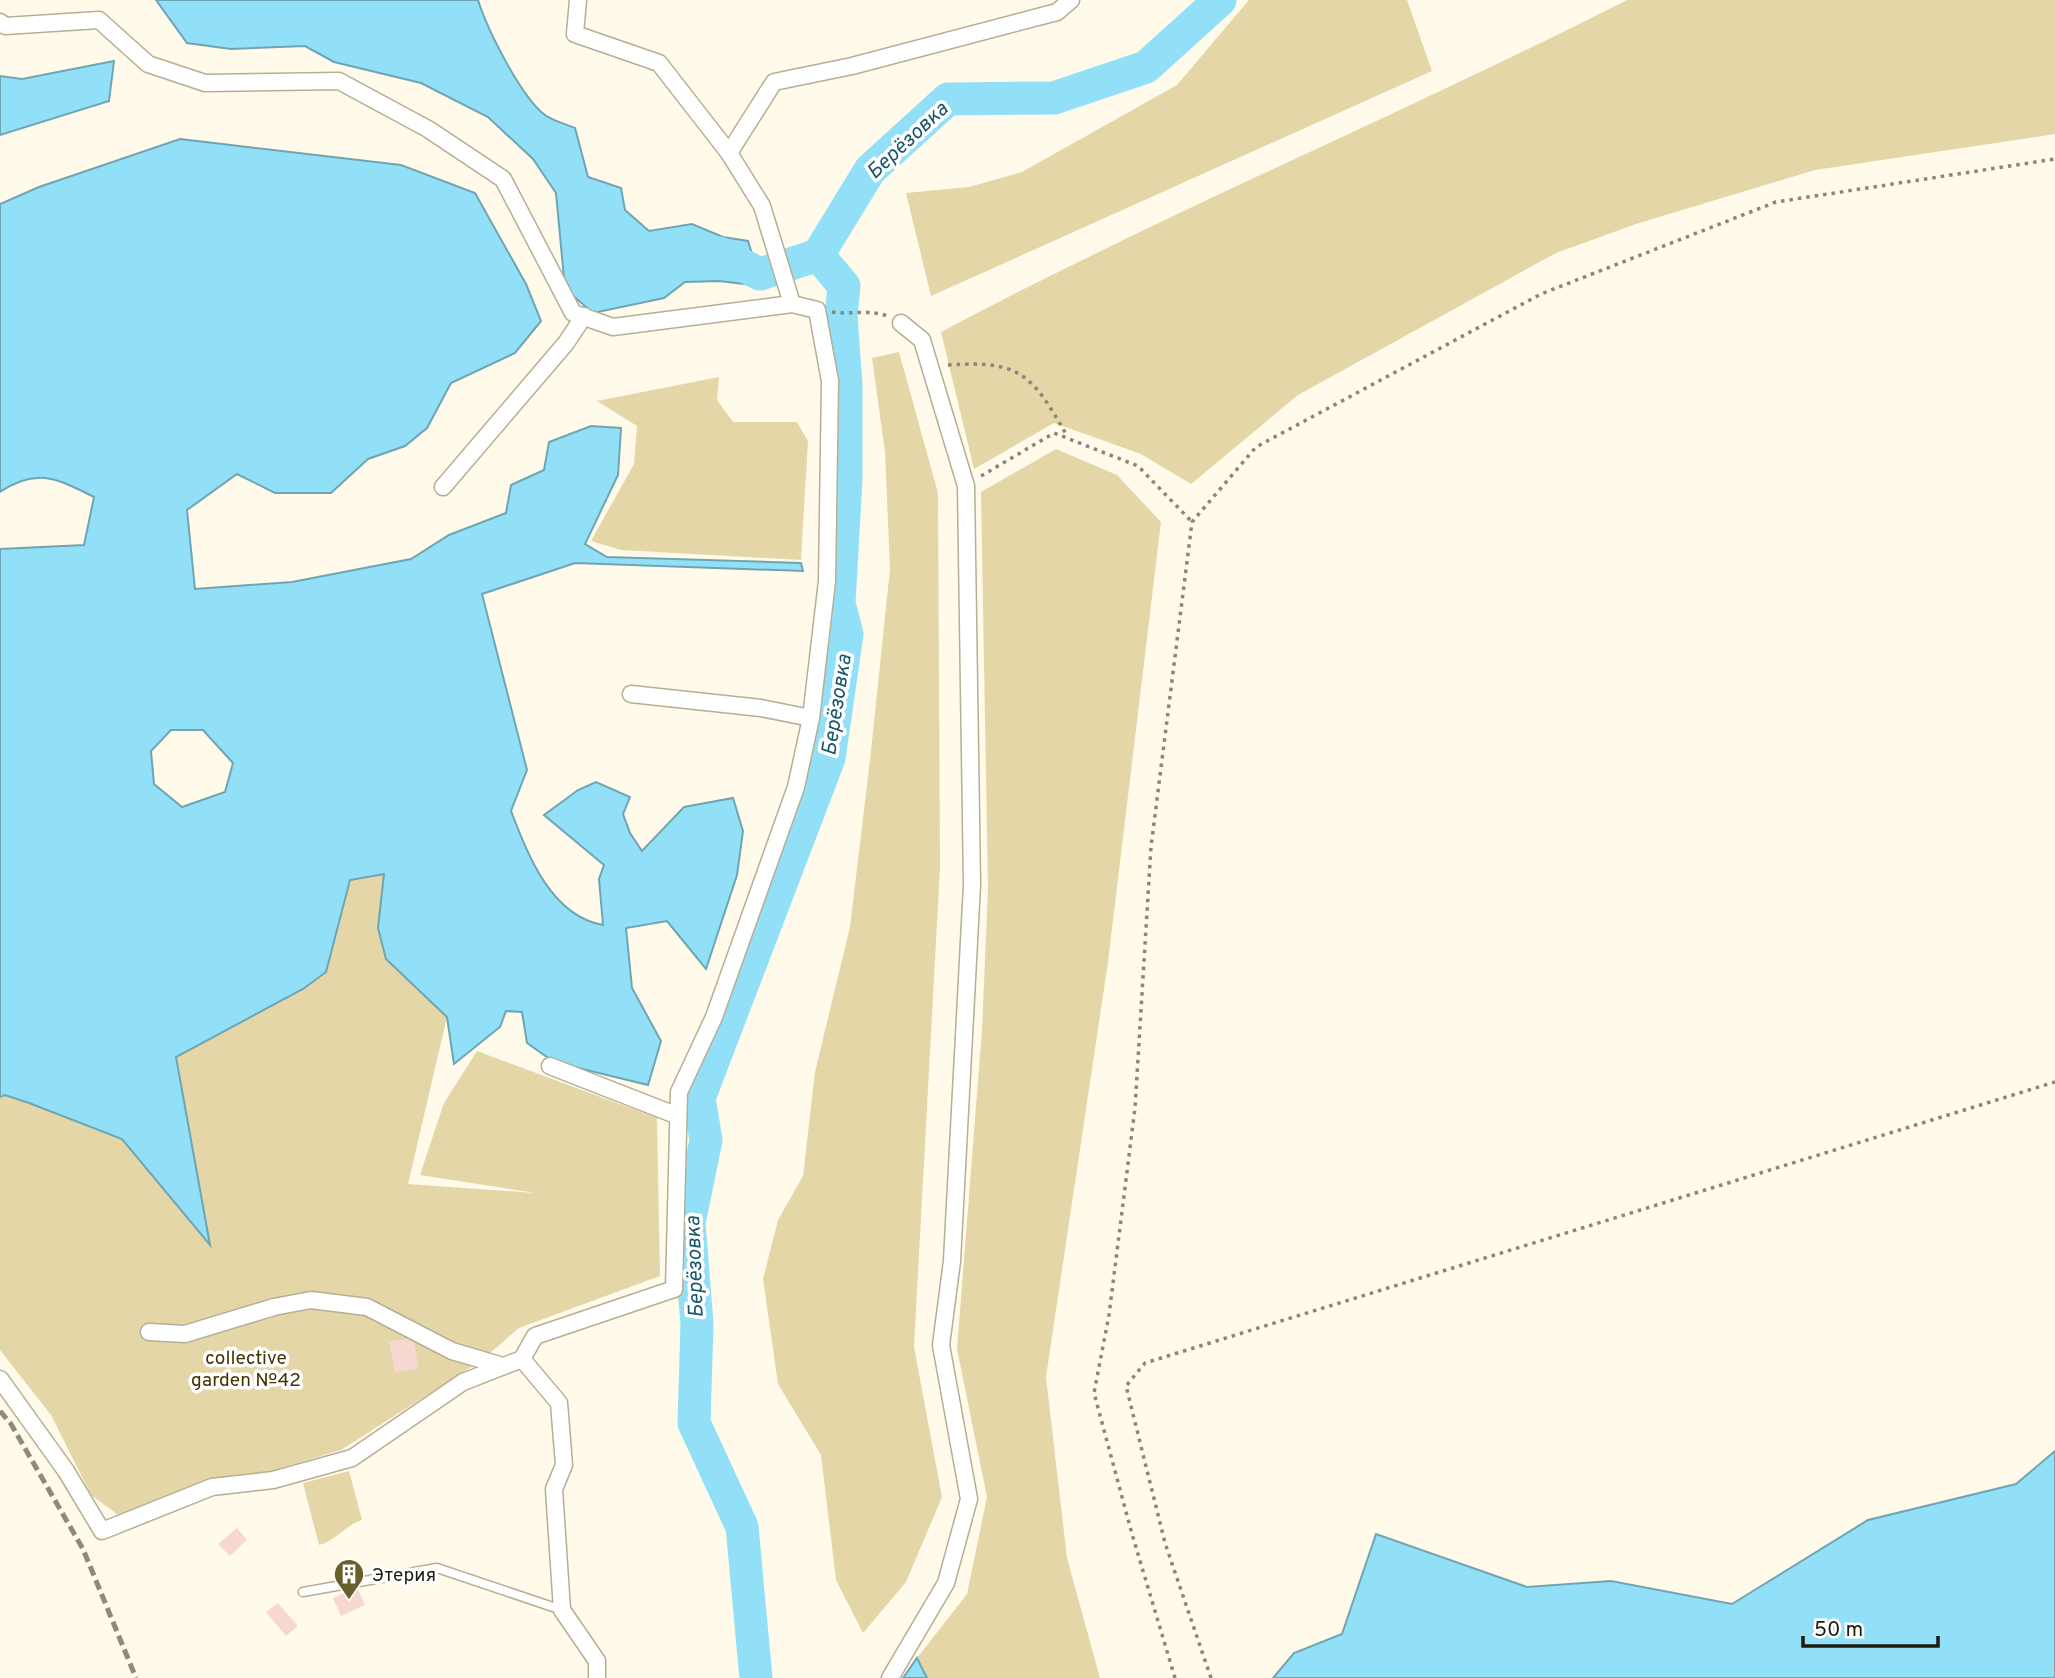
<svg xmlns="http://www.w3.org/2000/svg" width="2055" height="1678" font-family="Overpass,sans-serif">
<rect width="100%" height="100%" fill="#fffaea"/>
<!-- green -->
<g fill="#e5d6a8">
<polygon points="1249,0 1407,0 1432,71 931,296 906,193 969,187 1022,172 1177,85"/>
<path d="M 1627,0 L 2055,0 L 2055,134 L 1815,170 L 1636,224 L 1556,253 L 1298,395 L 1191,484 L 1141,454 L 1054,423 L 974,469 L 941,332 C 1165,213 1400,115 1627,0 Z"/>
<polygon points="899,352 938,493 940,868 914,1347 942,1497 906,1582 863,1633 836,1580 821,1455 778,1384 763,1279 778,1220 803,1176 815,1072 850,927 871,751 890,569 885,452 872,358"/>
<polygon points="719,377 717,400 733,422 797,422 808,441 801,560 621,550 591,541 634,464 637,426 597,401"/>
<polygon points="1056,449 1117,475 1161,522 1108,962 1046,1377 1067,1558 1100,1678 927,1678 917,1658 967,1594 987,1497 957,1349 982,1030 988,889 981,492"/>
<polygon points="384,873 378,928 386,959 447,1017 408,1184 535,1193 420,1175 444,1103 477,1051 657,1118 660,1276 519,1328 482,1360 341,1450 274,1470 222,1478 121,1517 91,1495 51,1415 0,1350 0,1097 5,1095 29,1103 122,1139 209,1243 176,1057 303,989 326,972 350,880"/>
<path d="M 349,1471 L 362,1520 C 345,1525 336,1541 319,1545 L 303,1483 Z"/>
</g>
<!-- water -->
<g fill="#92e0f7" stroke="#6fa5b2" stroke-width="2" fill-rule="evenodd">
<path d="M 156,0 L 478,0 C 487,29 521,97 545,115 C 553,121 566,124 575,128 L 588,177 L 621,188 L 625,210 L 649,231 L 692,224 L 723,237 L 748,241 L 762,286 L 719,281 L 685,282 L 664,298 L 593,313 L 565,289 L 556,193 L 533,159 L 488,117 L 421,83 L 334,62 L 305,46 L 231,49 L 187,43 Z"/>
<polygon points="114,61 109,101 0,135 0,76 22,79"/>
<path d="M 180,139 L 401,165 L 475,193 L 526,284 L 541,321 L 515,353 L 451,383 L 427,428 L 405,446 L 368,459 L 331,493 L 275,493 L 237,474 L 187,510 L 195,589 L 292,582 L 411,559 L 449,535 L 506,513 L 511,485 L 544,470 L 549,442 L 591,426 L 621,428 L 618,475 L 585,544 L 607,557 L 801,563 L 803,571 L 575,563 L 482,594 L 527,770 L 511,811 C 528,855 551,916 603,925 L 599,879 L 604,865 L 544,815 L 578,790 L 596,782 L 630,797 L 623,814 L 630,833 L 642,851 L 684,807 L 733,798 L 743,831 L 737,875 L 706,969 L 667,921 L 626,928 L 632,988 L 661,1041 L 648,1085 L 554,1062 L 527,1043 L 522,1012 L 506,1011 L 500,1027 L 454,1064 L 447,1017 L 386,959 L 378,928 L 384,874 L 350,880 L 326,972 L 303,989 L 176,1057 L 210,1245 L 122,1139 L 29,1103 L 5,1095 L 0,1097 L 0,549 L 84,545 L 94,497 C 59,480 38,466 0,492 L 0,204 L 39,187 ZM 171,730 L 203,730 L 233,763 L 225,792 L 182,807 L 154,784 L 151,751 Z"/>
<polygon points="2055,1451 2055,1678 1273,1678 1294,1653 1342,1634 1376,1534 1527,1587 1611,1581 1732,1604 1868,1520 2016,1484"/>
<polygon points="917,1658 927,1678 903,1678"/>
</g>
<g fill="none" stroke-linecap="round" stroke-linejoin="round">
<!-- river -->
<g stroke="#92e0f7" stroke-width="33">
<polyline points="719,253 760,274 818,255"/>
<polyline points="756,1678 742,1527 694,1423 697,1324 689,1223 706,1140 699,1098 829,758 847,634 839,603 846,479 846,386 841,315 844,286 818,255 870,170 948,99 1054,98 1146,67 1220,0"/>
</g>
</g>
<!-- building -->
<g fill="#f6d8d0">
<polygon points="413,1337 419,1368 395,1373 389,1342"/>
<polygon points="237,1528 247,1540 230,1556 218,1544"/>
<polygon points="357,1587 365,1605 341,1616 333,1598"/>
<polygon points="278,1603 298,1626 286,1636 266,1612"/>
</g>
<g fill="none" stroke-linecap="round" stroke-linejoin="round">
<!-- lane casing -->
<g stroke="#b6ae95" stroke-width="11">
<polyline id="lane" points="303,1592 437,1568 562,1610"/>
</g>
<!-- street casing -->
<g stroke="#b6ae95" stroke-width="19">
<g id="street">
<polyline points="578,0 575,34 659,63 729,153 762,206 792,304"/>
<polyline points="0,22 5,26 99,20 148,64 205,83 339,81 428,129 503,179 573,313 613,327 792,304 817,310 830,381 827,581 811,718 796,787 714,1017 679,1092 674,1289 535,1336 522,1359 559,1403 564,1465 554,1489 562,1610 597,1661 597,1678"/>
<polyline points="729,153 774,82 852,66 1057,12 1071,0"/>
<polyline points="443,487 566,343 584,316"/>
<polyline points="631,694 761,708 811,718"/>
<polyline points="550,1066 678,1116"/>
<polyline points="149,1332 185,1334 274,1307 311,1300 367,1307 452,1351 503,1366"/>
<polyline points="0,1379 66,1471 102,1531 212,1487 273,1480 352,1458 463,1382 522,1359"/>
<polyline points="890,1678 946,1583 969,1499 941,1345 952,1261 972,885 966,486 922,340 901,323"/>
</g>
</g>
<!-- path -->
<g stroke="#8a867a" stroke-width="3.5" stroke-dasharray="3.5 5" stroke-linecap="butt">
<path d="M 832,312 C 851,315 870,309 887,316"/>
<path d="M 948,365 C 1020,360 1032,374 1067,436"/>
<polyline points="981,476 1054,433 1138,466 1192,522"/>
<polyline points="1175,1678 1132,1534 1094,1393 1109,1315 1135,1108 1151,847 1192,522 1256,447 1541,294 1776,202 2055,159"/>
<polyline points="1211,1678 1165,1543 1126,1386 1145,1363 2055,1082"/>
</g>
<!-- lane -->
<use href="#lane" stroke="#fff" stroke-width="8"/>
<!-- street -->
<use href="#street" stroke="#fff" stroke-width="16"/>
<!-- rail -->
<polyline stroke="#8d897c" stroke-width="5" stroke-dasharray="10 5" stroke-linecap="butt" points="0,1411 11,1424 83,1549 136,1678"/>
</g>
<!-- icons -->
<defs>
<g id="building-pin" transform="scale(1.575)"><path d="M0 17L-7.5 6A9.5 9.5 0 1 1 7.5 6Z" fill="#67602c" stroke="#fff"/><path d="M-4-6H4V6H1V3H-1V6H-4ZM-2.5-4.3h1.7v1.8h-1.7ZM.8-4.3h1.7v1.8H.8ZM-2.5-1h1.7V.8h-1.7ZM.8-1h1.7V.8H.8Z" fill="#fff"/></g>
</defs>
<g fill-rule="evenodd">
<use href="#building-pin" x="349" y="1574"/>
</g>
<g text-anchor="middle" stroke-width="7" stroke-linejoin="round" paint-order="stroke">
<!-- park labels -->
<g font-size="19" fill="#413300" stroke="#fff">
<text x="246" y="1364">collective<tspan x="246" dy="22">garden №42</tspan></text>
</g>
<!-- poi labels -->
<g font-size="19" fill="#1e1b11" stroke="#fff" text-anchor="start">
<text x="372" y="1581">Этерия</text>
</g>
<!-- water labels -->
<g font-size="21" font-style="italic" fill="#185869" stroke="#fff">
<text transform="translate(907 140) rotate(-43)" y="7">Берёзовка</text>
<text transform="translate(836 705) rotate(-81)" y="7">Берёзовка</text>
<text transform="translate(694 1267) rotate(-92)" y="7">Берёзовка</text>
</g>
</g>
<!-- scale -->
<path d="M1803 1636v10h135v-10" fill="none" stroke="#1e1b11" stroke-width="3.5"/>
<text x="1814" y="1636" font-size="21" fill="#1e1b11" stroke="#ffffff" stroke-width="5" paint-order="stroke">50 m</text>
</svg>
